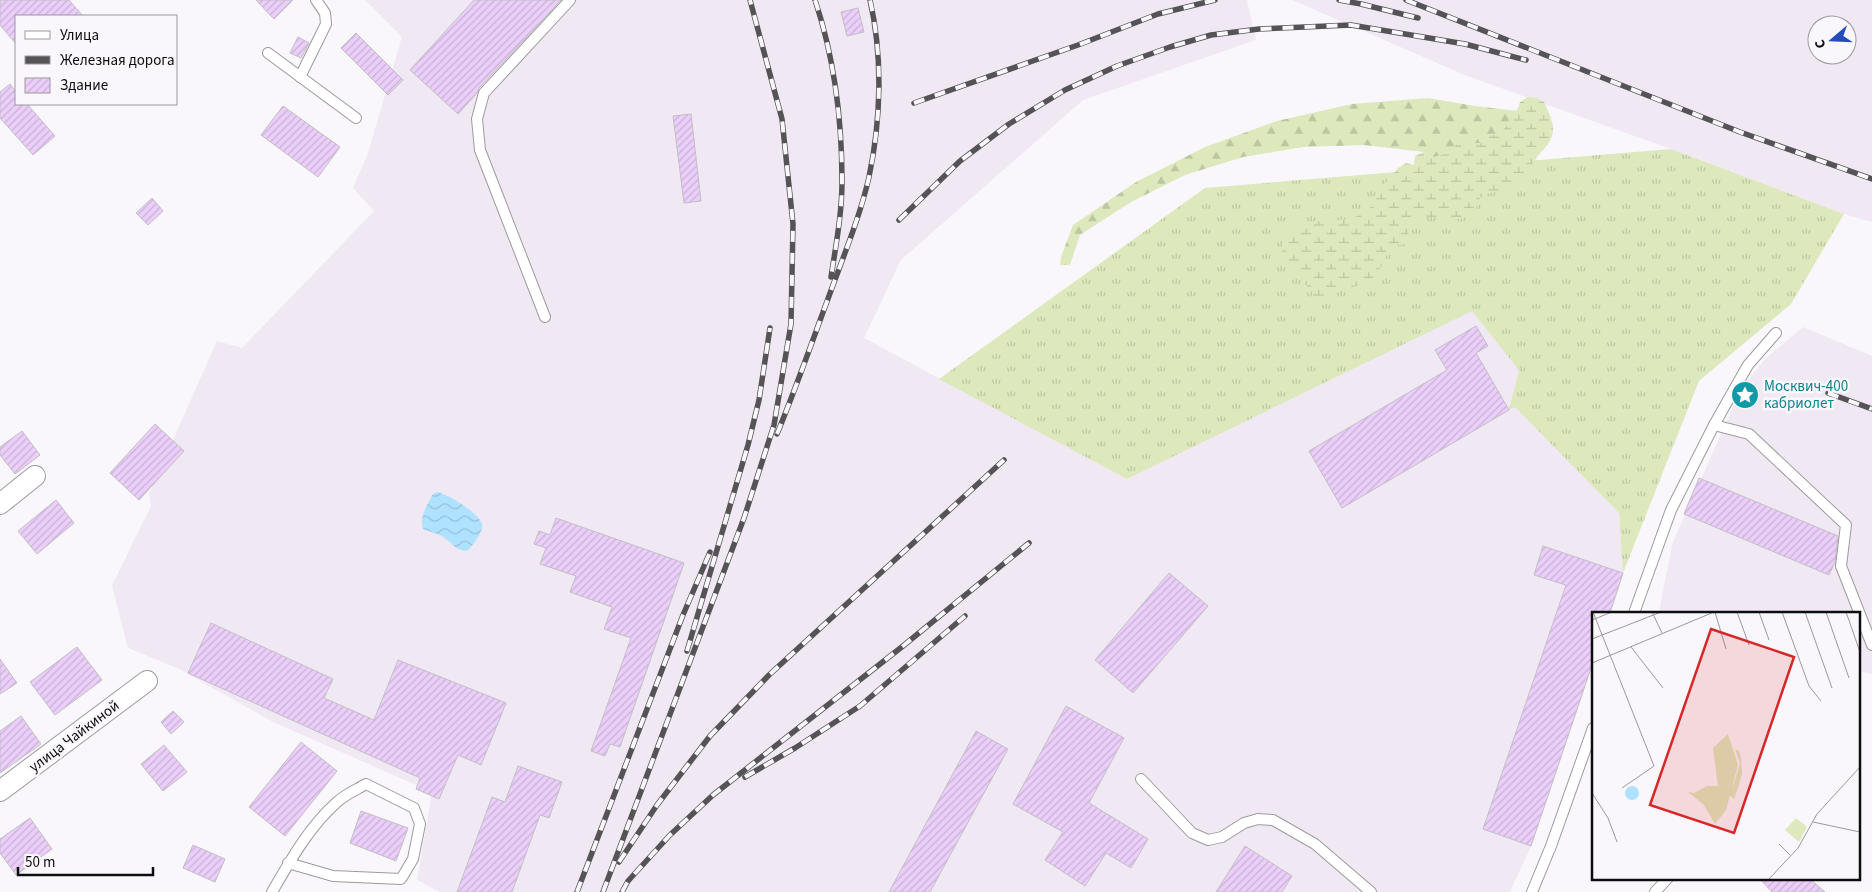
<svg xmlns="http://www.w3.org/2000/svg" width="1872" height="892" font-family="'Source Sans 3',sans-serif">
<defs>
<pattern id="grass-tufts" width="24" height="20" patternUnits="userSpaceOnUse" patternTransform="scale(1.25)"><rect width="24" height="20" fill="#dde8bd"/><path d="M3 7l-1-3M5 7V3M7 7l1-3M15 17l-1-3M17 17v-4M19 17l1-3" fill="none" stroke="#bcc6a1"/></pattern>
<pattern id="forest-firs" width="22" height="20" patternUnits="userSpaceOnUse" patternTransform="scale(1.25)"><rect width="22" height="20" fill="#dde8bd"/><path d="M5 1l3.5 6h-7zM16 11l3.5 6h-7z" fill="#bcc6a1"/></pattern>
<pattern id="wetland-marsh" width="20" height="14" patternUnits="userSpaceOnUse" patternTransform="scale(1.25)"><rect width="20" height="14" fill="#dde8bd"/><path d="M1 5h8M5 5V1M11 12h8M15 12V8" fill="none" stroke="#bcc6a1"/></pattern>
<pattern id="water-waves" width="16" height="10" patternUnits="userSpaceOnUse" patternTransform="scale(1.25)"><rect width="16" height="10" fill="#afe2fe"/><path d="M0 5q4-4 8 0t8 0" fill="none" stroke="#95c1d8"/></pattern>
<pattern id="building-hatch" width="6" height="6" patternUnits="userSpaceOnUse" patternTransform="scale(1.25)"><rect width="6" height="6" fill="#ebcffa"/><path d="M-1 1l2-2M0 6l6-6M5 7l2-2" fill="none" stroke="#c8b1d5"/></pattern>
</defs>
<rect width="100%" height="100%" fill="#f9f7fb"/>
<!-- built -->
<g fill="#f0e9f4" fill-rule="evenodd">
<polygon points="365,0 1247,0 1256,40 1083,100 901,260 864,338 1127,479 1472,310 1519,370 1510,410 1515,406 1619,513 1623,573 1610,613 1593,613 1593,662 1531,846 1510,892 440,892 417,880 432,792 273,722 179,669 128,648 112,585 151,506 149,494 217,341 242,348 374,211 353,188 368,153 402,37"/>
<path d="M 1292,0 L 1872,0 L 1872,222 L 1844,214 L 1671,149 L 1467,76 ZM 1817,25 L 1847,25 L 1847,55 L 1817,55 Z"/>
<polygon points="1803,327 1872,356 1872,674 1858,671 1858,613 1659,613 1672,544 1741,389 1765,359"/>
</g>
<!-- grass -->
<polygon fill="url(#grass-tufts)" points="1671,149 1844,214 1791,304 1699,381 1623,573 1619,513 1515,407 1509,410 1519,370 1472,311 1127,479 939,379 1205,188"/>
<!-- forest -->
<polygon fill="url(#forest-firs)" points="1428,98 1475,106 1518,111 1512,120 1498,135 1489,135 1483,143 1456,145 1451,152 1431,158 1424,152 1364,145 1303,147 1243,157 1185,175 1131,202 1080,235 1070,265 1060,265 1061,257 1073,225 1136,182 1205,147 1277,121 1352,104"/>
<!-- wetland -->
<path fill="url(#wetland-marsh)" d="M 1528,97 L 1537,98 L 1544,102 C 1548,110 1554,123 1553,131 C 1552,144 1541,150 1535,160 C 1529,169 1523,182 1513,186 C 1501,192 1493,190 1480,198 L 1473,214 C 1468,216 1460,220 1454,220 C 1437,220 1424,210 1409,225 L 1408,234 L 1411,244 L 1393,245 C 1384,256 1382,272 1369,281 C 1354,291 1332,284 1320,303 L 1290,264 L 1283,258 L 1282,247 L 1290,229 L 1310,222 L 1351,219 L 1369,210 L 1378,192 L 1398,168 L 1406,163 L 1414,165 L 1415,156 L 1424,152 L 1431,158 L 1451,152 L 1456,145 L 1465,141 L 1474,144 L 1483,143 L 1489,135 L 1498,135 C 1508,125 1516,116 1520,102 Z"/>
<!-- water -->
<path fill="url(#water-waves)" d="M 437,492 C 448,494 479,513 482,524 C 484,531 472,547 467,551 C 457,551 453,544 446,539 C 439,533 430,532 423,529 C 419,516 427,506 433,494 Z"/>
<!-- building -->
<g fill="url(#building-hatch)" stroke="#c2bfc3">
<polygon points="0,0 69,0 83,16 16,16 16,44 0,25"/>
<polygon points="256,0 293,0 274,19"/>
<polygon points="474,0 561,0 479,88 477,93 458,114 410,70"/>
<polygon points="858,8 864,32 847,36 841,12"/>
<polygon points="356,33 403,80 388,95 341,48"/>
<polygon points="298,37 309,43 301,58 290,53"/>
<polygon points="10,84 16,92 16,104 27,104 55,136 33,155 0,118 0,92"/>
<polygon points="283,106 340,147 318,177 261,135"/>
<polygon points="691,114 701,201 684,203 673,116"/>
<polygon points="152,198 163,211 148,225 136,213"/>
<polygon points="1476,326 1488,346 1476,353 1509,410 1342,508 1309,451 1447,370 1435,350"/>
<polygon points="155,424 184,451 139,500 110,473"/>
<polygon points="22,431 40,455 15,474 0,455 0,447"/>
<polygon points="1699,478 1838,536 1835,562 1829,575 1684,514"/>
<polygon points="56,500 74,523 37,554 18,531"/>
<polygon points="556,518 684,563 620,747 610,744 605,756 591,751 631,638 604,629 612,607 570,592 576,576 540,564 546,548 534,544 539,531 550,535"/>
<polygon points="1543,546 1623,573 1610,613 1593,613 1593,662 1531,846 1483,829 1566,585 1534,575"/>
<polygon points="1169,573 1208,606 1133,693 1095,660"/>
<polygon points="211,623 333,679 324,698 374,720 398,660 506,703 481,765 458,755 439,799 416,789 420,778 188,673"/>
<polygon points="77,647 102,680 55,715 30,682"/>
<polygon points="0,659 17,683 0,694"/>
<polygon points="1066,706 1124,738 1089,803 1148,839 1131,868 1106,853 1085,886 1045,860 1063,832 1013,804"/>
<polygon points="173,711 184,722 171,734 161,722"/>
<polygon points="21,716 41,744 0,773 0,731"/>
<polygon points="976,731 1008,749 930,892 889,892"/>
<polygon points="301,742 337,771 285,836 249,807"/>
<polygon points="164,745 187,772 163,791 141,764"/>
<polygon points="518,766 562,782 549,818 540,815 512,892 457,892 492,797 505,802"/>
<polygon points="361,811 408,828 396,861 350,843"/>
<polygon points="30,818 52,849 16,875 0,853 0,839"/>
<polygon points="193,845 225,859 215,882 183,868"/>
<polygon points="1245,846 1292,876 1282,892 1216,892"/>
<polygon points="1759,878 1809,878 1825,892 1772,892"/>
</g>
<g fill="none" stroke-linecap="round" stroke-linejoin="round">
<!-- lane casing -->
<g stroke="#9d9a9e" stroke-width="12">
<g id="lane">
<polyline points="268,53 356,118"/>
<polyline points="300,77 326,24 325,13 316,0"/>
<polyline points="545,317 480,150 477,119 484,93 570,0"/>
<polyline points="1714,425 1749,434 1846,525 1841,566 1872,645"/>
<polyline points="1634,613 1671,510 1714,425 1748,365 1776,333"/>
<polyline points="1141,779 1192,833 1208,840 1222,837 1244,823 1258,819 1273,820 1315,844 1371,892"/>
<path d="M 272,892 C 290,861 309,827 336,803 C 344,795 356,790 366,784 L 414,808 L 420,824 L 413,859 L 401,879 L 333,876 L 288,863"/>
<polyline points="1532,892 1551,846 1593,728"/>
<polyline points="1655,892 1668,878"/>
</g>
</g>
<!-- street casing -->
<g stroke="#9d9a9e" stroke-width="22">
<g id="street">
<polyline points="0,504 35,476"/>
<polyline points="0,791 147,681"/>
</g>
</g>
<!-- lane -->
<use href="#lane" stroke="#fff" stroke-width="10"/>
<!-- street -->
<use href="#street" stroke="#fff" stroke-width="20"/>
<!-- rail casing -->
<g stroke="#555356" stroke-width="5.5">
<g id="rail">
<path d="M 815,0 C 834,57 842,121 842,181 C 842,213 836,245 831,277"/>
<polyline points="1339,0 1361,4 1418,18"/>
<polyline points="1406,0 1740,132 1872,179"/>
<polyline points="914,103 1078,45 1158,14 1215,0"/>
<polyline points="899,220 960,161 1009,124 1065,90 1117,66 1170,47 1211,35 1259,29 1351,25 1465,44 1526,60"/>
<polyline points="1828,393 1872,409"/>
<path d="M 777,434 C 796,388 812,342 829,296 C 843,257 860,217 869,177 C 881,120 883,57 870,0"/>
<polyline points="687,651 748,445 759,400 770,328"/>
<polyline points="745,777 795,748 860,706 965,616"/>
<polyline points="619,862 657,805 710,736 769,675 1004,460"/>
<polyline points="577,892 683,615 710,552"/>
<polyline points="603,892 744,518 774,425 791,324 793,224 782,119 750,0"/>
<polyline points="622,892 628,881 670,835 713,795 903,646 1029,543"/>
</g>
</g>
<!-- rail -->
<use href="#rail" stroke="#f9f7fb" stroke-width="4" stroke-dasharray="11" stroke-linecap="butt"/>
</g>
<!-- icons -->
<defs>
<g id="sight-disc" transform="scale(1.4375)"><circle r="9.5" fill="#0f9aa8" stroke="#f9f7fb"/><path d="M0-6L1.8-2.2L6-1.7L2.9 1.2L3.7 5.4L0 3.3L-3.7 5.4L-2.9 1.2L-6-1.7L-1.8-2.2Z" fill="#fff"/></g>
</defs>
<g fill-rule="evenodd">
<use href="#sight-disc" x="1745" y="395"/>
</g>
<g text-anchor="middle" stroke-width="5" stroke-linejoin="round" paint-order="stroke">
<!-- culture labels -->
<g font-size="15" fill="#0d838f" stroke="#f9f7fb" text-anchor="start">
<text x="1764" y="391">Москвич-400<tspan x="1764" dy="17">кабриолет</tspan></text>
</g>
<!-- street labels -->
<g font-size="15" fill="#0d0c0e" stroke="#f9f7fb">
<text transform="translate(74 736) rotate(-37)" y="5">улица Чайкиной</text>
</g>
</g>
<!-- overview -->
<g transform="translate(1592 612)">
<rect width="268" height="268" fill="#f9f7fb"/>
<path d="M 136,122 L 146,153 L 134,198 L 123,212 L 112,193 L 96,180 L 102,181 L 115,174 L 126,174 L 121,136 Z" fill="#dde8bd"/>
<path d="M 143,137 L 147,139 L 149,146 L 150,162 L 143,185 L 141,175 L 148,151 Z" fill="#dde8bd"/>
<path d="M 137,158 L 139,159 L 143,187 L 136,183 L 136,171 L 132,165 L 131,160 Z" fill="#dde8bd"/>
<path d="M 204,206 L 215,215 L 207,230 L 193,218 Z" fill="#dde8bd"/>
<path d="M33 181a7 7 0 1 1 14 0a7 7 0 1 1-14 0Z" fill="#afe2fe"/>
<path fill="none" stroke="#9b999c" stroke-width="1" d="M 1,0 L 62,154 L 30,176M 60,0 L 70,21M 123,0 L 134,37M 145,0 L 157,33M 167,0 L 177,28M 190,0 L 217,74 L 229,89M 213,0 L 240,76M 234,0 L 257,66M 254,0 L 268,40M 0,8 L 20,0M 0,27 L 69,0M 39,35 L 71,76M 0,51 L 122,0M 0,181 L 16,206 L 25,230M 221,210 L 268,220M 187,232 L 198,243M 176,268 L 206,236 L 225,202 L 268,155"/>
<path fill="#d62828" fill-opacity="0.15" stroke="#d62828" stroke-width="2.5" d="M 119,17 L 202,45 L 142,221 L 58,193 Z"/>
<rect width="268" height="268" fill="none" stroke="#0d0c0e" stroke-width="2.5"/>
</g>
<!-- legend -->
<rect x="15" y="15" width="162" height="90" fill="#f9f7fb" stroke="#9b999c"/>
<rect x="25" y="31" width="25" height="8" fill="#ffffff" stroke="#9b999c"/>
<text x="60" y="40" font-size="15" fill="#0d0c0e">Улица</text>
<rect x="25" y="56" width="25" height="8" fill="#555356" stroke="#9b999c"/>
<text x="60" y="65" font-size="15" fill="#0d0c0e">Железная дорога</text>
<rect x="25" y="78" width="25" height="15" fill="url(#building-hatch)" stroke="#9b999c"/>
<text x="60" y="90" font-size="15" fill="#0d0c0e">Здание</text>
<!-- north arrow -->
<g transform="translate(1832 40) rotate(251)"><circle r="24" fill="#f9f7fb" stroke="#9b999c"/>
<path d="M0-4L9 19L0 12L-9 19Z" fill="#264bba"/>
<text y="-8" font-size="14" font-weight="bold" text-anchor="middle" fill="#0d0c0e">С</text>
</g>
<!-- scale -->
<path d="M18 867v8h135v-8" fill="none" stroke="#0d0c0e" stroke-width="2.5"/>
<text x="25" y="867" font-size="15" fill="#0d0c0e" stroke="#f9f7fb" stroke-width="4" paint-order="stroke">50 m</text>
</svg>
